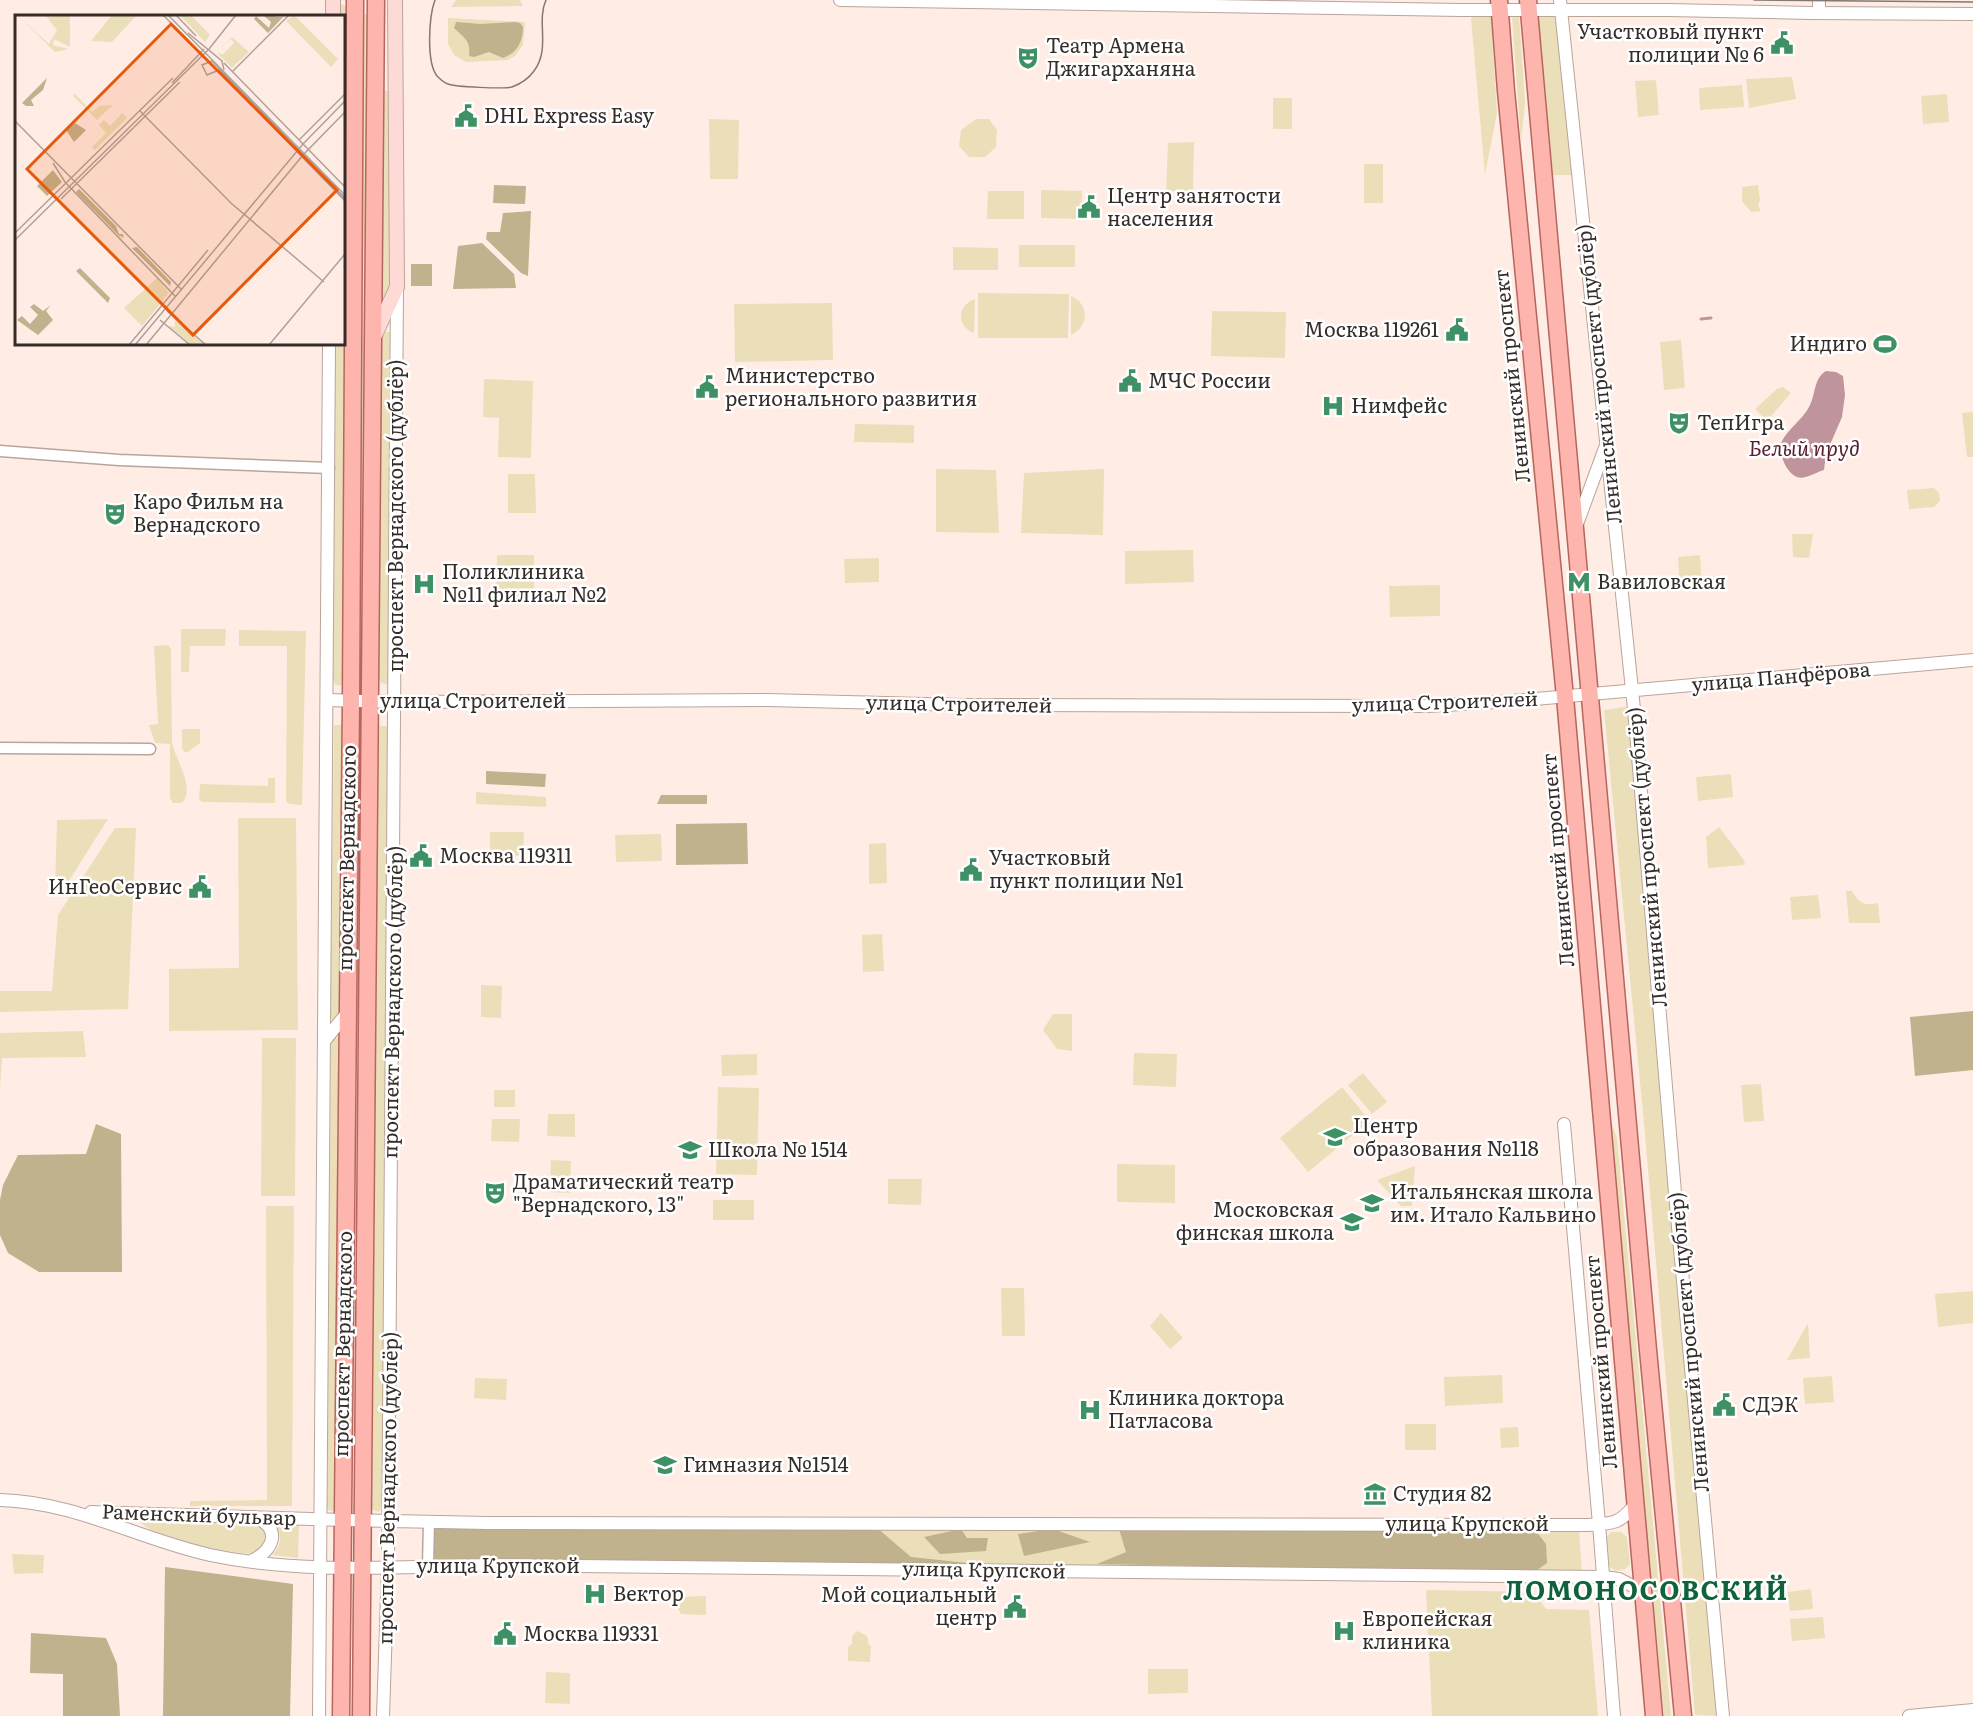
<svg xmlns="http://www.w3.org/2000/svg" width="1973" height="1716" font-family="Literata,serif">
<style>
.green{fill:#ebdfb9}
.forest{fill:#bfb28d}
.water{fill:#bf949c}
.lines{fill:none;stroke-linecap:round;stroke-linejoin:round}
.stream{stroke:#bf949c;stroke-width:3}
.minor-casing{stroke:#b9a59a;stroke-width:13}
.tertiary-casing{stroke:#b9a59a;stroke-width:14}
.secondary-casing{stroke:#b9a59a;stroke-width:16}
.primary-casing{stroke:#b6665c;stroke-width:19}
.minor{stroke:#fff;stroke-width:10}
.tertiary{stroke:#fff;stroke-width:12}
.secondary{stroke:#fedad6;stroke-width:14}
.primary{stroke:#fdb5ae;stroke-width:16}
.tram{stroke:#847873;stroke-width:1.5}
.labels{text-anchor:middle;stroke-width:5;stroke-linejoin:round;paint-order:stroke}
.poi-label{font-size:20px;fill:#352d29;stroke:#fff;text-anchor:start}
.street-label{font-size:20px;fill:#352d29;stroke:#fff}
.water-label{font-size:21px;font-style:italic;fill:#561f2e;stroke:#fff}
.district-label{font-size:26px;font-weight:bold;letter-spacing:1.5px;fill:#0e633c;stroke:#fff}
.inset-road{fill:none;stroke:#aea09a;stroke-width:1.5}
.view{fill:#e8590c;fill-opacity:0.15;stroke:#e8590c;stroke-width:3}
.inset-edge{fill:none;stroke:#352d29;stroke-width:3}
</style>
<rect width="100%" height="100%" fill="#ffede5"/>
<path class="green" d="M456,0h64l3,6 -72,1z
M342,4l5,3 -3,296v-287h-4v-9z
M1543,12l16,1 13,162h-19l-15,-159z
M364,14l4,1 -4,671h-4z
M1473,15l16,1 2,1 6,96 -12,62 -14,-156z
M1519,15l6,87 -4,40 -9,-125z
M448,18l77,4 -2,23 -8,11 -8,4 -41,2 -12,-7 -6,-11z
M1792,77l4,22 -47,9 -3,-29z
M1656,80l3,35 -21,2 -3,-36z
M1742,85l2,22 -44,3 -1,-22z
M383,91h9v197l-11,17z
M1947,94l2,28 -26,2 -2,-28z
M1273,98h19v31h-19z
M709,119l30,1 -1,59h-28z
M976,119h13l8,11 -1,17 -11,10h-16l-10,-11 2,-16z
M1194,142l-1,49h-27l2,-48z
M1364,164h19v39h-19z
M1758,185l2,15 -2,5 3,6 -10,1 -9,-11v-14z
M1041,190l41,1 -1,28 -40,-1z
M988,191h36v28h-37z
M1019,245h56v22h-56z
M953,247l45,1v22h-45z
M978,293l91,1 -1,44h-90z
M1071,296c19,8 18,31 0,39z
M975,299l-1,34c-18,-7 -17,-28 1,-34z
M832,303l1,57 -98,2 -1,-58z
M1212,311l74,1 -1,46 -74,-2z
M380,331l10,1 -1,347 -3,6 -6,-3 -1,-4z
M344,333l1,9 -2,339 -3,5 -5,-2 -2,-4 2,-336h9z
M1681,340l4,48 -21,2 -4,-48z
M484,379l49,2 -2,77 -33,-1 1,-39 -16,-1z
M1783,387l8,6 -24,28 -12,-12 22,-20z
M1973,412v45h-6l-5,-44z
M855,424l59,1v18l-60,-1z
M936,469l60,1 3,63 -63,-1z
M1104,469l-1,66 -82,-2 3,-60z
M508,474h27l1,39h-28z
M1934,488l5,5 1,8 -6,6 -25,2 -2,-19z
M1792,534h21l-4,24 -16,-1z
M1193,550l1,32 -69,2v-33z
M497,555h37v47h-38z
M1700,555l2,33 -22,1 -2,-32z
M879,558v24l-34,1 -1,-24z
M1440,585v31l-50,1 -1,-31z
M181,629h45l-1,17h-35l-1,26h-8z
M239,630l67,1 -4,174 -13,-1 -3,-3 1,-155h-48z
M168,645l3,4 1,93c3,17 24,46 10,61h-9l-3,-5v-54l-15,-1 -6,-18 9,-1 -4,-78z
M1630,706l90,1010 -25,-1 -51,-592 -40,-413z
M334,725h8l-3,291 -4,4h-3l-2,-4z
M377,726h11l-6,780 -3,6 -6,-2 -1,-3z
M182,729h18v14l-12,9h-4l-2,-4z
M1731,774l2,23 -35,4 -2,-24z
M268,778h7v25l-73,-1 -3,-3 1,-15 68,2z
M476,792l70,5v10l-70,-3z
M238,818h58l2,212 -129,1v-62l70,-1z
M108,819l-43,68 -10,1 2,-68z
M1719,827l25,33 1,5 -37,3 -2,-31z
M115,828h21l-8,181 -128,3v-21h52l6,-76z
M490,832h34l-1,24 -33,-1z
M661,834l1,27 -46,1 -1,-27z
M886,843l1,40 -18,1v-40z
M1846,891h6c7,12 12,15 26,12l2,20h-31z
M1818,895l3,23 -29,2 -2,-23z
M882,934l2,37 -21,1 -1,-37z
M481,985l21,1 -1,32 -20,-1z
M1053,1014h19v37l-15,-2 -14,-19z
M83,1031l3,26 -84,1 -2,31v-56z
M262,1038h34l-1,158h-34z
M333,1038h5l2,5 -5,461 -2,7h-3l-3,-3v-4l4,-462z
M1134,1053l43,1 -1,33 -43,-2z
M757,1054v21l-35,1 -1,-21z
M1363,1073l24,29 -15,12 -24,-29z
M1761,1084l3,37 -20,1 -3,-37z
M718,1087l41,1 -2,87 -41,-1z
M1342,1087l28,34 -62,51 -28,-34z
M494,1090h21v17h-21z
M1608,1113l9,25 54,578h-7z
M548,1114h27v23l-28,-1z
M492,1119h28l-1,23 -28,-1z
M551,1160l20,1 -1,32 -20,-1z
M1117,1164l58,1v38l-58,-1z
M1415,1166l-3,40h-11l-24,-26z
M888,1179h34l-1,26 -33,-1z
M713,1200h41v20h-41z
M266,1206h28l-2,300h-102v-5l77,-1z
M1001,1288h23l1,48h-23z
M1973,1291v32l-35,4 -3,-33z
M1161,1313l22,25 -13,11 -20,-23z
M1808,1323l2,35 -23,2z
M1502,1375l1,28 -58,3 -1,-29z
M1832,1376l2,26 -29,2 -2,-26z
M475,1378l32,1 -1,21 -32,-2z
M1405,1424h31v26h-31z
M1518,1427l1,20 -18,1 -1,-20z
M139,1521l112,1 13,7 3,10 -10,15c-32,-2 -95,-10 -118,-33z
M274,1524h25l-1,34 -26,-3c10,-9 11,-21 2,-31z
M432,1525l1147,6 3,42 -1150,-11z
M1611,1532h10l6,5 3,27 -5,5 -10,2 -6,-5 -3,-28z
M12,1554l32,1 -1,18 -29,1z
M1811,1589l2,20 -23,2 -2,-19z
M1426,1590l107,2 13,17 43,1 9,106h-166z
M706,1596v19l-25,-1 -10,-17z
M1823,1617l2,21 -33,3 -2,-22z
M857,1631l10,5 2,9 2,1 -1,16 -22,-1v-14l4,-3v-8z
M1148,1669h40v24l-40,1z
M546,1672l24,1v31l-25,-1z"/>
<path class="forest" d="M456,22l25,2 34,-2 5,1 3,4c0,15 -6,26 -20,31l-14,-6 -15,5 -5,-1c2,-16 -5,-18 -15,-28z
M494,185l32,1 -1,18 -32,-1z
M531,211l-3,65 -7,-3 -35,-34 1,-7h13l3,-19z
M482,243l32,31 2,14 -63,1 5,-43z
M411,264h21v22h-21z
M486,771l60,3 -1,13 -59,-3z
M661,795h46v9h-50z
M747,823l1,41 -72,1v-41z
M1973,1011v59l-58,6 -5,-59z
M96,1124l25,10 1,138h-83l-31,-19 -8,-18v-35l3,-15 15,-30 68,-1z
M434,1527h442l35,30 85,9 -562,-6z
M961,1529l6,9h21l-2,13 -46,3 -16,-17z
M1053,1529l37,13 -66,14 -6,-22z
M1119,1529l417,2 10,13 1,19 -14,10 -436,-9 29,-12z
M165,1567l128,17 -3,132h-127z
M31,1633l75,5 11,26 3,52h-57v-42l-33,-1z"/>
<path class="water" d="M1826,371l10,1 7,4 2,19 -3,22 -16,37 -2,16c-8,2 -19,10 -27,7 -11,-4 -20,-26 -15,-36 7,-13 20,-21 27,-34 7,-12 4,-28 17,-36z"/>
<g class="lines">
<path class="stream" d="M1701,319l10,-1"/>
<g class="minor-casing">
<path id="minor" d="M0,451l119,9 210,8
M0,748l150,1
M428,1566l1,-44"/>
</g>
<g class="tertiary-casing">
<path id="tertiary" d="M840,0l622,10h205l144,3 162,1
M1560,0l74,709 43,507 46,500
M1819,0v13
M1577,524l28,-76
M328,700l67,2 372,-2 197,5 464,1 85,-5 460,-41
M325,1040l23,-28
M1564,1124l35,400 15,192
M0,1500c76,2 138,39 210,55 90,19 185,12 276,10l1118,12 15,2 25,13
M91,1512l253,8 143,3 1101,2c25,-2 30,0 47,-20
M251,1561c22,-10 32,-32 4,-44
M319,1716l10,-1372
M383,1716l5,-149 9,-1278
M1909,1716l64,-6"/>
</g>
<g class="secondary-casing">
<path id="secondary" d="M333,16v-16
M374,337l23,-50 -2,-287"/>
</g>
<g class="primary-casing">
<path id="primary" d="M1499,0l7,91 59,606 89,1019
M1528,0l120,1350 35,366
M341,1716l10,-1015 4,-701
M361,1716l15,-1716"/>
</g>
<use href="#minor" class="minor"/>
<use href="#tertiary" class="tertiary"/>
<use href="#secondary" class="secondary"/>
<use href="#primary" class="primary"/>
<path class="tram" d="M435,0c-6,16 -9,62 2,76 3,3 7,7 11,8 7,3 57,5 64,3 8,-3 17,-9 22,-16 17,-23 2,-49 12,-71
M1754,0l219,2"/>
</g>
<defs>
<g id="civic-bare" transform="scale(1.8)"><path d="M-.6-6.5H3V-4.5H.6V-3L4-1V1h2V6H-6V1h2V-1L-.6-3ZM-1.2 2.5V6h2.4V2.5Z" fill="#3d9164" stroke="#fff" stroke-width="2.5" paint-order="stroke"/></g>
<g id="theatre-bare" transform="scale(1.8)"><path d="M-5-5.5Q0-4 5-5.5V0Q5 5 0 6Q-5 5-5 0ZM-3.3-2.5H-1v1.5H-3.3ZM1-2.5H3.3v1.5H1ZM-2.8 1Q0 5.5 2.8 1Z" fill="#3d9164" stroke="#fff" stroke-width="2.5" paint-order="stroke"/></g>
<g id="stadium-bare" transform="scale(1.8)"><path d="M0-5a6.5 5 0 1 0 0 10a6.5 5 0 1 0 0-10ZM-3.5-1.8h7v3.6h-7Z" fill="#3d9164" stroke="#fff" stroke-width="2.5" paint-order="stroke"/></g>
<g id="hospital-bare" transform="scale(1.8)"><path d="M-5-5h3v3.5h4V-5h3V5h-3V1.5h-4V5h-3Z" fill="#3d9164" stroke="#fff" stroke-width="2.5" paint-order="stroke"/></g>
<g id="metro-bare" transform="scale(1.8)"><path d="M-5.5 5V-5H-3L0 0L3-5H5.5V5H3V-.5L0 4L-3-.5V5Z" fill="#3d9164" stroke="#fff" stroke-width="2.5" paint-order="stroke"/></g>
<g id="school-bare" transform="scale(1.8)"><path d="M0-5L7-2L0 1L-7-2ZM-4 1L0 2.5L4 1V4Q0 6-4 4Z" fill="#3d9164" stroke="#fff" stroke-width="2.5" paint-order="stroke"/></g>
<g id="museum-bare" transform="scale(1.8)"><path d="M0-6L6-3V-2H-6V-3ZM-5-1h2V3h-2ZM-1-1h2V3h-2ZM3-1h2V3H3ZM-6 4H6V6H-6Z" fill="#3d9164" stroke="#fff" stroke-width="2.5" paint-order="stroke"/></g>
</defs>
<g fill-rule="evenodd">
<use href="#civic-bare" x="1782" y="43"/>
<use href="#theatre-bare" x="1028" y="58"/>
<use href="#civic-bare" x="466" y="116"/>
<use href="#civic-bare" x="1089" y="207"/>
<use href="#civic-bare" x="1457" y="330"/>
<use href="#stadium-bare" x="1885" y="344"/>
<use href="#civic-bare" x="1130" y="381"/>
<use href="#civic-bare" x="707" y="387"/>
<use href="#hospital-bare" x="1333" y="406"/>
<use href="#theatre-bare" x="1679" y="423"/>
<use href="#theatre-bare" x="115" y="514"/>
<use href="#metro-bare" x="1579" y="582"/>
<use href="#hospital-bare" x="424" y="584"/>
<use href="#civic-bare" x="421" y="856"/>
<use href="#civic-bare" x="971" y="870"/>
<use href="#civic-bare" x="200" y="887"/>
<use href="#school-bare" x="1335" y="1137"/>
<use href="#school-bare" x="690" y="1150"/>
<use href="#theatre-bare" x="495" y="1193"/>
<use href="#school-bare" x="1372" y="1203"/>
<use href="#school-bare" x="1352" y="1222"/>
<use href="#civic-bare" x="1724" y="1405"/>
<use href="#hospital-bare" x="1090" y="1410"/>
<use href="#school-bare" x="665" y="1465"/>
<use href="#museum-bare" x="1375" y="1494"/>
<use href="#hospital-bare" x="595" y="1594"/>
<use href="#civic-bare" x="1015" y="1607"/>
<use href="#hospital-bare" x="1344" y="1631"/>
<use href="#civic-bare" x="505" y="1634"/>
</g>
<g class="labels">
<g class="poi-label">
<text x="1764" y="39" text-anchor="end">Участковый пункт<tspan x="1764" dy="23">полиции № 6</tspan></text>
<text x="1046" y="53">Театр Армена<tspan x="1046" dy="23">Джигарханяна</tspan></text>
<text x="484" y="123">DHL Express Easy</text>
<text x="1107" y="203">Центр занятости<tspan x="1107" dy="23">населения</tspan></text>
<text x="1439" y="337" text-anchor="end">Москва 119261</text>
<text x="1867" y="351" text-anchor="end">Индиго</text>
<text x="725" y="383">Министерство<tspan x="725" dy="23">регионального развития</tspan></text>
<text x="1148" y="388">МЧС России</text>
<text x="1351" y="413">Нимфейс</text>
<text x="1697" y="430">ТепИгра</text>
<text x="133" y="509">Каро Фильм на<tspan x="133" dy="23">Вернадского</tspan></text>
<text x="442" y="579">Поликлиника<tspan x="442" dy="23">№11 филиал №2</tspan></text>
<text x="1597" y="589">Вавиловская</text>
<text x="439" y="863">Москва 119311</text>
<text x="989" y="865">Участковый<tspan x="989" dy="23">пункт полиции №1</tspan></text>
<text x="182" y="894" text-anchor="end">ИнГеоСервис</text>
<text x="1353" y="1133">Центр<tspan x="1353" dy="23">образования №118</tspan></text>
<text x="708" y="1157">Школа № 1514</text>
<text x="513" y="1189">Драматический театр<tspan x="513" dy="23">"Вернадского, 13"</tspan></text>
<text x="1390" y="1199">Итальянская школа<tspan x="1390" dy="23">им. Итало Кальвино</tspan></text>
<text x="1334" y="1217" text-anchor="end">Московская<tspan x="1334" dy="23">финская школа</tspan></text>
<text x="1108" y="1405">Клиника доктора<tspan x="1108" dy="23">Патласова</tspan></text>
<text x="1742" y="1412">СДЭК</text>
<text x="683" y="1472">Гимназия №1514</text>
<text x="1393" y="1501">Студия 82</text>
<text x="613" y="1601">Вектор</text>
<text x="997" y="1602" text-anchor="end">Мой социальный<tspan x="997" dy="23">центр</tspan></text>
<text x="1362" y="1626">Европейская<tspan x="1362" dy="23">клиника</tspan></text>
<text x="523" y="1641">Москва 119331</text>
</g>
<g class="street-label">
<text transform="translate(1599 374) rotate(-96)" y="7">Ленинский проспект (дублёр)</text>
<text transform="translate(1512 376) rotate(-96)" y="7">Ленинский проспект</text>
<text transform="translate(396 516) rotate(-90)" y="7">проспект Вернадского (дублёр)</text>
<text transform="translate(1781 677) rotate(-5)" y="7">улица Панфёрова</text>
<text x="473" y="708">улица Строителей</text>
<text transform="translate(1445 702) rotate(-2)" y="7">улица Строителей</text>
<text transform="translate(959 704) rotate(1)" y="7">улица Строителей</text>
<text transform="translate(1647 857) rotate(-95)" y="7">Ленинский проспект (дублёр)</text>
<text transform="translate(347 858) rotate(-89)" y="7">проспект Вернадского</text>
<text transform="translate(1558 860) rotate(-95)" y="7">Ленинский проспект</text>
<text transform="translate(393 1002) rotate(-89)" y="7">проспект Вернадского (дублёр)</text>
<text transform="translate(1689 1342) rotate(-95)" y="7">Ленинский проспект (дублёр)</text>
<text transform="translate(343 1344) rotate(-89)" y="7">проспект Вернадского</text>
<text transform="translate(1601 1362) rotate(-95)" y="7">Ленинский проспект</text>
<text transform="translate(388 1488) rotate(-89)" y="7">проспект Вернадского (дублёр)</text>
<text transform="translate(199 1515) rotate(2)" y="7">Раменский бульвар</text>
<text x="1467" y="1531">улица Крупской</text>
<text x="498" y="1573">улица Крупской</text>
<text transform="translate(984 1570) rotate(1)" y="7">улица Крупской</text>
</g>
<g class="water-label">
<text x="1804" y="456">Белый пруд</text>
</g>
<g class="district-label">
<text x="1646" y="1600">ЛОМОНОСОВСКИЙ</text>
</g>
</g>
<g transform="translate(15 15)">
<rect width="330" height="330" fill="#ffede5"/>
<path d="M2,0l32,29 8,-14 -12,-15h25v32l-16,-8 -1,6 16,4 -14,3zM97,0h25l-25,27 -21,-1zM165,0h11l19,20 -5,7zM279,0l44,44 -7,8 -45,-46zM217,22l17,15 -17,16 -15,-15 6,1 11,-11 -3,-4 -10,9zM60,79l17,18 7,-6 14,-1 -16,15 -24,-24zM107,98l5,5 -32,32 -3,-3 14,-14 -7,-8 5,-5 6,6zM142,263l12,15 -27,33 -18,-18zM160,305l30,25h-14l-23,-19 7,1z" fill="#ebdfb9"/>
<path d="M248,0l18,2 3,-1 -16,17 -14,-14 2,-3 13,12 2,-6zM32,63l-4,12 -12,10 3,6h-8l-4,-3zM60,108l11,7 -12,12 -8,-12zM38,155l9,12 -15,14 -10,-10zM64,174l37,37 3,8h4l1,4 -5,-3 4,5 -47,-48zM122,232l34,35 -1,4 -38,-38zM65,253l30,30 -2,5 -32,-32zM19,289l9,7 8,-6 -5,6 7,9 -15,15 -21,-15 5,-4 8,8 8,-9 -8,-8z" fill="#bfb28d"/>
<path class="inset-road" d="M148,0l27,27M153,0l177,180M161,0l20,21M173,18l34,28 2,9M209,48l121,124M217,57l57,-57M157,68l32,-34M229,78l-2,2 103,106M125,96l92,93 92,78M0,106l166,168M284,125l46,-46M38,148l12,19 110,114M330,183l-133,-137 -10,4 5,10 12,-5 126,129M46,184l119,-117M0,218l158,-155M0,225l194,-191 27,-34M152,296l39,34M145,305l30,25M114,330l79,-95M120,330l168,-201 42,-43M131,330l157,-190 42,-43M254,330l76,-91"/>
<path class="view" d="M156,9l166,166 -144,145 -166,-166z"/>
<rect width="330" height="330" class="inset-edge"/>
</g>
</svg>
